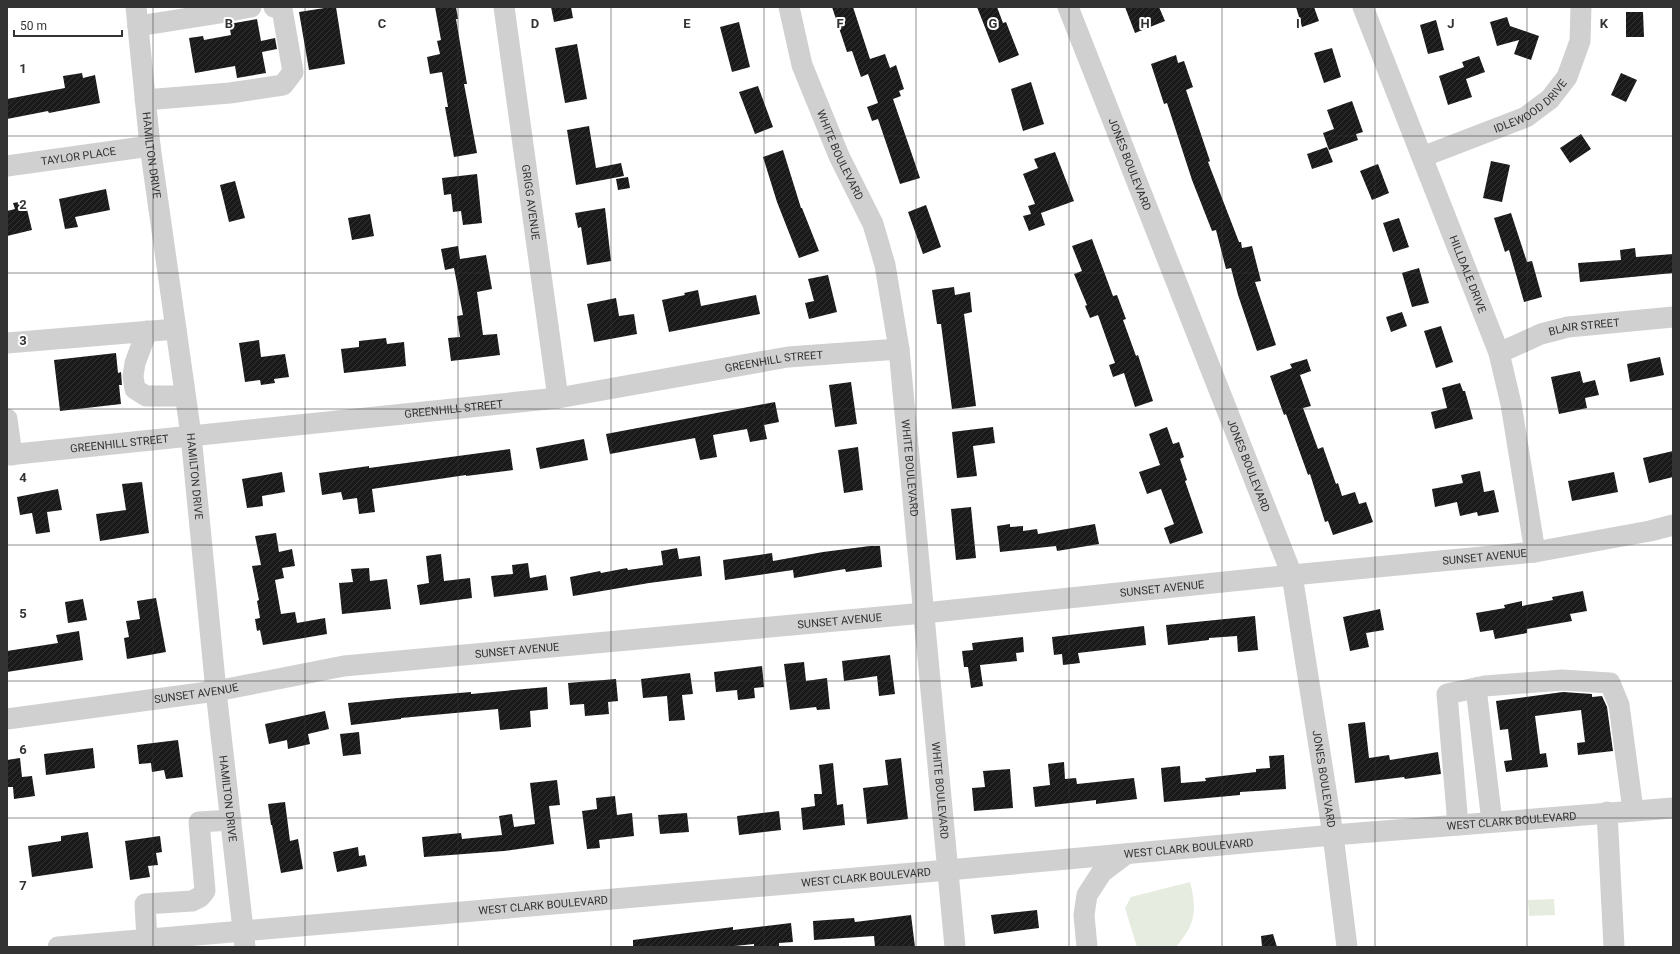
<svg xmlns="http://www.w3.org/2000/svg" width="1680" height="954" font-family="Roboto,sans-serif">
<style>
.pitch{fill:#e6ecdf}
.building{fill:url(#building-hatch)}
.lines{fill:none;stroke-linecap:round;stroke-linejoin:round}
.minor{stroke:#d0d0d0;stroke-width:21}
.grid{fill:none;stroke:#333;stroke-width:1;stroke-opacity:0.55}
.labels{text-anchor:middle;stroke-width:4;stroke-linejoin:round;paint-order:stroke}
.street-label{font-size:11px;fill:#333;stroke:#fff}
.grid-label{font-size:13px;text-anchor:middle;font-weight:bold;fill:#333;stroke:#fff;stroke-width:4;stroke-linejoin:round;paint-order:stroke}
</style>
<defs>
<pattern id="building-hatch" width="6" height="6" patternUnits="userSpaceOnUse"><rect width="6" height="6" fill="#1a1a1a"/><path d="M-1 1l2-2M0 6l6-6M5 7l2-2" fill="none" stroke="#333"/></pattern>
</defs>
<rect width="100%" height="100%" fill="#fff"/>
<path class="pitch" d="M1190,882c5,19 7,36 -5,53 -3,4 -6,10 -10,12 -8,3 -29,0 -38,0l-12,-39 6,-11z
M1554,899l1,16 -26,1 -1,-16z"/>
<path class="building" d="M331,7h5l9,57 -36,6 -10,-58z
M435,7h21l2,12h-2l11,65h-3l13,69 -23,4 -9,-50h3l-6,-35 -12,2 -3,-17 13,-3 -3,-13 4,-1z
M551,7h20l2,11 -19,4z
M832,7h21l17,52 15,-5 5,14 6,-3 8,24 -5,2 2,5 -8,3 27,79 -20,6 -22,-65 -6,2 -5,-14 11,-4 -10,-29 -7,3 -9,-26 -5,1z
M977,7h20l6,16 3,-1 13,33 -20,8z
M1125,7h34l6,14 -30,12z
M1296,7h18l5,14 -17,6z
M1626,12h17l1,25h-18z
M1507,17l3,9 29,10 -8,24 -17,-6 5,-14 -22,6 -7,-24z
M257,19l4,22 14,-3 2,11 -15,3 4,21 -29,5 -2,-12 -40,7 -6,-35 14,-2 1,4 27,-5 -2,-11z
M1436,20l8,30 -16,4 -8,-29z
M739,22l11,45 -18,5 -12,-45z
M577,44l10,55 -22,4 -10,-55z
M1332,48l9,29 -17,6 -10,-30z
M1176,55l2,8 6,-2 9,26 -7,3 24,71 -2,1 31,80h2l1,6 10,-2 9,35 -6,1 21,63 -19,6 -19,-56 -7,-27 -5,1 -10,-39 -4,1 -20,-51 -25,-77 -3,1 -13,-40z
M1479,56l6,16 -19,7 6,18 -24,8 -9,-29 25,-9 -2,-5z
M82,73l1,5 12,-3 5,28 -51,10 -1,-2 -41,8v-20l58,-11 -2,-12z
M1621,73l16,7 -11,22 -15,-7z
M1031,82l13,42 -21,7 -12,-42z
M758,86l15,41 -18,7 -16,-42z
M1352,101l11,31 -7,2 2,6 -29,10 -6,-17 11,-4 -7,-19z
M589,126l7,42 25,-5 3,13 -48,9 -9,-55z
M1581,134l10,15 -21,14 -10,-15z
M1327,147l6,15 -21,7 -5,-15z
M783,150l18,58h1l17,43 -20,7 -22,-56 -14,-45z
M1055,152l19,49 -33,12 4,12 -16,6 -6,-15 8,-2 -3,-8 7,-2 -12,-30 15,-6 -4,-9z
M1491,161l19,4 -8,37 -19,-4z
M1378,164l11,29 -17,7 -12,-29z
M477,174l5,49 -19,2 -2,-14 -8,1 -2,-18 -7,1 -2,-17z
M628,177l2,11 -12,2 -2,-11z
M235,181l10,37 -16,4 -9,-37z
M106,189l4,21 -35,7 3,10 -13,2 -6,-30z
M25,201l7,29 -25,6v-25l8,-2 -2,-6z
M926,205l15,42 -18,7 -15,-42z
M605,208l6,53 -24,4 -6,-38 -3,1 -3,-15z
M1511,213l16,49 5,-1 10,36 -18,5 -15,-52 -4,2 -11,-34z
M370,214l4,22 -22,4 -4,-22z
M1399,218l10,29 -16,5 -10,-29z
M1092,239l21,57 4,-1 9,24 -3,1 13,36 2,-1 15,46 -18,6 -11,-34 -11,4 -4,-12 6,-2 -17,-48 -8,3 -5,-12 2,-1 -13,-31 8,-3 -10,-25z
M458,246l2,13 26,-4 6,34 -15,3 6,43 14,-1 3,21 -49,6 -3,-23 12,-1 -3,-21 6,-1 -9,-47 -9,2 -4,-21z
M1635,248l1,9 37,-3v19l-93,9 -2,-19 43,-3 -1,-10z
M1419,268l10,35 -17,4 -10,-34z
M828,275l9,37 -28,7 -4,-16 9,-2 -6,-22z
M954,287l1,8 15,-3 2,20 -8,2 12,92 -24,3 -11,-85h-4l-5,-34z
M698,290l3,16 55,-11 4,19 -91,18 -7,-32 23,-5 -1,-2z
M616,298l3,18 15,-2 3,20 -43,8 -7,-38z
M1402,312l5,14 -16,6 -5,-15z
M1441,326l12,36 -17,6 -12,-37z
M386,338l1,6 17,-2 2,24 -62,7 -3,-24 18,-2v-6z
M259,340l2,17 24,-3 4,23 -15,2 1,4 -14,2 -1,-5 -15,2 -6,-39z
M116,353l2,20 3,-1 1,13h-3l2,19 -61,7 -6,-51z
M1660,357l4,18 -34,7 -3,-18z
M1307,359l4,12 -11,4 11,31 -8,2 15,41 5,-2 13,37 2,-1 4,13 13,-4 4,12 7,-2 7,20 -40,13 -5,-14 -3,1 -15,-48 -2,1 -22,-61 -2,1 -14,-39 22,-8 -2,-4z
M1580,371l3,12 12,-3 4,15 -14,3 2,10 -28,6 -8,-37z
M851,382l6,42 -22,3 -6,-42z
M1460,383l3,8h2l8,28 -38,10 -4,-17 16,-4 -5,-20z
M775,402l4,20 -15,3 3,14 -17,3 -3,-13 -34,6 4,22 -17,3 -5,-22 -85,16 -4,-20z
M993,427l2,16 -22,3 4,30 -20,2 -5,-46z
M1167,427l6,17 6,-2 5,15 -4,2 7,21 -2,1 18,52 -33,11 -6,-16 10,-4 -13,-35 -14,5 -8,-22 21,-7 -11,-31z
M584,439l4,21 -48,9 -4,-21z
M858,447l5,43 -19,3 -6,-43z
M510,449l3,21 -47,6v-1l-94,14 3,23 -16,2 -2,-16 -14,2 -2,-8 -19,3 -3,-22 50,-7v2z
M1673,451v26l-24,6 -6,-25z
M1480,471l4,21 10,-2 5,22 -21,4 -1,-4 -17,4 -3,-14 -22,5 -3,-18 31,-6 -2,-8z
M282,472l3,20 -23,4 1,10 -16,2 -5,-29z
M1614,472l4,20 -46,9 -4,-20z
M142,482l7,51 -49,8 -4,-27 30,-4 -4,-26z
M58,489l4,21 -15,2 3,20 -14,2 -4,-21 -12,2 -3,-18z
M971,507l5,51 -20,2 -5,-51z
M1010,524v3l13,-1v5l14,-2 1,5 57,-10 4,20 -42,7 -1,-5 -56,6 -3,-26z
M276,533l3,19 13,-3 3,17 -13,2 2,10 -9,2 6,34 14,-2 2,11 28,-5 2,16 -64,11 -3,-15 -3,1 -2,-12 5,-1 -3,-17 2,-1 -7,-34 9,-1 -6,-29z
M870,546h10l2,21 -36,5 -1,-3 -51,9 -1,-8 -68,10 -2,-20 49,-7 1,8 50,-9z
M677,548l2,11 21,-3 2,20 -53,7 -76,13 -3,-19 30,-6 1,2 26,-5 1,2 35,-5 -2,-14z
M441,554l3,27 26,-3 2,20 -52,7 -3,-20 12,-2 -3,-27z
M528,563l2,15 16,-3 2,15 -54,7 -3,-21 22,-2 -1,-9z
M369,568l1,13 17,-2 4,30 -49,5 -3,-31 14,-1 -2,-13z
M1583,591l4,20 -17,3 2,7 -45,8v4l-32,6 -2,-9 -13,2 -4,-19 29,-5 -1,-3 18,-4v5l31,-6 -1,-3z
M156,598l10,54 -39,7 -3,-21 5,-1 -3,-16 14,-2 -3,-18z
M83,599l4,21 -19,3 -3,-21z
M1380,609l4,21 -18,3 3,14 -19,4 -7,-34z
M1255,616l3,34 -20,2 -1,-16 -28,2v2l-41,5 -2,-20z
M1144,626l2,19 -68,8 2,10 -17,2 -1,-11 -8,1 -2,-18z
M79,631l4,29 -76,12v-21l51,-8 -2,-8z
M1023,637l1,15 -8,1 1,8 -37,4 3,21 -12,2 -3,-21h-4l-2,-16 11,-1 -1,-7z
M890,655l5,39 -16,2 -2,-20 -33,5 -2,-20z
M804,662l2,19 21,-3 3,31 -13,1 -1,-3 -26,3 -6,-46z
M762,666l2,21 -10,1 1,10 -17,2 -1,-10 -21,2 -2,-20z
M690,673l3,21 -11,1 3,25 -16,1 -2,-25 -24,2 -2,-19z
M616,679l2,22 -10,1 1,12 -24,2 -1,-12 -14,1 -2,-22z
M547,687l1,22 -18,2 1,16 -31,3 -2,-21 -97,9v1l-50,6 -3,-22 50,-5 73,-6v2z
M1563,692l29,2v3l10,-1 5,11 6,44 -35,4 -1,-12 8,-1 -4,-32 -46,6 5,38 6,-1 2,14 -42,5 -2,-11 8,-1 -4,-31 -8,1 -4,-29z
M325,711l4,18 -21,5 2,10 -22,5 -1,-9 -18,4 -4,-20z
M1365,722l4,36 20,-3 1,5 48,-8 3,22 -36,5 -1,-2 -49,6 -7,-59z
M359,732l2,22 -18,2 -3,-22z
M178,740l5,37 -17,2 -2,-9 -12,2 -1,-9 -12,1 -2,-19z
M93,748l2,20 -49,7 -2,-21z
M1284,755l2,34 -46,3v3l-76,7 -3,-34 19,-2 1,17 25,-2 -1,-3 51,-6v-3l14,-1 -1,-12z
M20,758l2,19 10,-1 3,20 -21,3 -1,-12h-6v-27z
M901,758l7,61 -41,5 -4,-36 25,-3 -3,-25z
M1064,762l1,17 11,-1 1,6 57,-6 3,21 -41,5v-4l-61,7 -2,-20 17,-2 -2,-21z
M833,763l4,42 6,-1 2,21 -42,5 -2,-22 14,-2 -1,-12h8l-3,-29z
M1010,769l3,39 -39,3 -2,-23 13,-1 -2,-16z
M557,780l3,25 -11,1 5,38 -50,7 -80,6 -2,-20 39,-4 1,6 40,-4 -3,-19 13,-2 2,13 21,-3 -5,-41z
M615,796l2,19 15,-2 2,23 -35,4 1,8 -13,1 -5,-38 15,-2 -1,-11z
M285,802l5,39 8,-2 5,30 -22,4 -9,-48h-1l-3,-21z
M779,811l2,19 -42,5 -2,-19z
M687,813l2,19 -29,2 -2,-19z
M88,832l5,36 -61,9 -4,-31 33,-5v-5z
M160,836l2,16 -6,1 2,12 -10,1 2,11 -20,3 -5,-39z
M358,847l1,9 6,-1 2,11 -30,6 -4,-20z
M1037,910l2,18 -45,6 -3,-19z
M911,915l4,32h-40l-1,-11 -60,4 -1,-19 41,-3 1,4z
M791,923l2,19 -14,1v4h-25v-3l-29,3h-92v-7l100,-13v3z
M1273,934l4,13h-15l-1,-11z"/>
<g class="lines">
<g class="minor">
<path id="s1" d="M136,7l14,139 41,289 25,256 29,256"/>
<path id="s2" d="M504,7l54,391"/>
<path id="s3" d="M789,7l13,58 37,91 34,68 12,41 14,84 56,598"/>
<path id="s4" d="M1068,7l224,568 41,260 14,112"/>
<path id="s5" d="M1363,7l136,346 12,51 24,148"/>
<path d="M138,26l76,-12 37,-7"/>
<path d="M145,100l85,-7 53,-8 10,-13 -11,-63 -8,-2"/>
<path id="s6" d="M1422,157l104,-40 24,-18 17,-22 13,-36 1,-34"/>
<path id="s7" d="M7,166l143,-20"/>
<path d="M147,331l-12,32 -2,13 2,13 11,7h39"/>
<path d="M7,343l169,-14"/>
<path id="s8" d="M1499,353l42,-19 27,-7 105,-10"/>
<path d="M7,419l5,36"/>
<path id="s9" d="M7,455l551,-57 230,-41 111,-8"/>
<path d="M1476,688l16,134"/>
<path id="s10" d="M7,719l209,-28 128,-25 580,-53 368,-38 243,-23 115,-21 23,-6"/>
<path d="M1607,812l7,135"/>
<path d="M1458,825l-11,-131 38,-8 77,-6 48,3 9,22 14,105"/>
<path d="M147,940l-2,-36 47,-3 8,-4 5,-6 -6,-69 32,-2"/>
<path id="s11" d="M58,947l890,-77 385,-35 340,-27"/>
<path d="M1087,947l-3,-32 3,-20 15,-23 24,-18"/>
</g>
</g>
<path class="grid" d="M153,7v940M305,7v940M458,7v940M611,7v940M764,7v940M916,7v940M1069,7v940M1222,7v940M1375,7v940M1527,7v940M7,136h1666M7,273h1666M7,409h1666M7,545h1666M7,681h1666M7,818h1666"/>
<g class="labels">
<g class="street-label">
<text dy="4" stroke="none"><textPath href="#s6" startOffset="121">IDLEWOOD DRIVE</textPath></text>
<text dy="4" stroke="none"><textPath href="#s1" startOffset="149">HAMILTON DRIVE</textPath></text>
<text dy="4" stroke="none"><textPath href="#s3" startOffset="157">WHITE BOULEVARD</textPath></text>
<text dy="4" stroke="none"><textPath href="#s7" startOffset="72">TAYLOR PLACE</textPath></text>
<text dy="4" stroke="none"><textPath href="#s4" startOffset="169">JONES BOULEVARD</textPath></text>
<text dy="4" stroke="none"><textPath href="#s2" startOffset="197">GRIGG AVENUE</textPath></text>
<text dy="4" stroke="none"><textPath href="#s5" startOffset="287">HILLDALE DRIVE</textPath></text>
<text dy="4" stroke="none"><textPath href="#s8" startOffset="90">BLAIR STREET</textPath></text>
<text dy="4" stroke="none"><textPath href="#s9" startOffset="773">GREENHILL STREET</textPath></text>
<text dy="4" stroke="none"><textPath href="#s9" startOffset="449">GREENHILL STREET</textPath></text>
<text dy="4" stroke="none"><textPath href="#s9" startOffset="113">GREENHILL STREET</textPath></text>
<text dy="4" stroke="none"><textPath href="#s4" startOffset="493">JONES BOULEVARD</textPath></text>
<text dy="4" stroke="none"><textPath href="#s3" startOffset="481">WHITE BOULEVARD</textPath></text>
<text dy="4" stroke="none"><textPath href="#s1" startOffset="473">HAMILTON DRIVE</textPath></text>
<text dy="4" stroke="none"><textPath href="#s10" startOffset="1487">SUNSET AVENUE</textPath></text>
<text dy="4" stroke="none"><textPath href="#s10" startOffset="1163">SUNSET AVENUE</textPath></text>
<text dy="4" stroke="none"><textPath href="#s10" startOffset="839">SUNSET AVENUE</textPath></text>
<text dy="4" stroke="none"><textPath href="#s10" startOffset="515">SUNSET AVENUE</textPath></text>
<text dy="4" stroke="none"><textPath href="#s10" startOffset="191">SUNSET AVENUE</textPath></text>
<text dy="4" stroke="none"><textPath href="#s4" startOffset="817">JONES BOULEVARD</textPath></text>
<text dy="4" stroke="none"><textPath href="#s3" startOffset="805">WHITE BOULEVARD</textPath></text>
<text dy="4" stroke="none"><textPath href="#s1" startOffset="797">HAMILTON DRIVE</textPath></text>
<text dy="4" stroke="none"><textPath href="#s11" startOffset="1459">WEST CLARK BOULEVARD</textPath></text>
<text dy="4" stroke="none"><textPath href="#s11" startOffset="1135">WEST CLARK BOULEVARD</textPath></text>
<text dy="4" stroke="none"><textPath href="#s11" startOffset="811">WEST CLARK BOULEVARD</textPath></text>
<text dy="4" stroke="none"><textPath href="#s11" startOffset="487">WEST CLARK BOULEVARD</textPath></text>
</g>
</g>
<g class="grid-label">
<text x="229" y="28">B</text>
<text x="382" y="28">C</text>
<text x="535" y="28">D</text>
<text x="687" y="28">E</text>
<text x="840" y="28">F</text>
<text x="993" y="28">G</text>
<text x="1145" y="28">H</text>
<text x="1298" y="28">I</text>
<text x="1451" y="28">J</text>
<text x="1604" y="28">K</text>
<text x="23" y="73">1</text>
<text x="23" y="209">2</text>
<text x="23" y="345">3</text>
<text x="23" y="482">4</text>
<text x="23" y="618">5</text>
<text x="23" y="754">6</text>
<text x="23" y="890">7</text>
</g>
<rect width="1680" height="954" fill="none" stroke="#333333" stroke-width="16"/>
<path d="M14 30v6h108v-6" fill="none" stroke="#333333" stroke-width="2"/>
<text x="20" y="30" font-size="12" fill="#333333" stroke="#ffffff" stroke-width="3" paint-order="stroke">50 m</text>
</svg>
